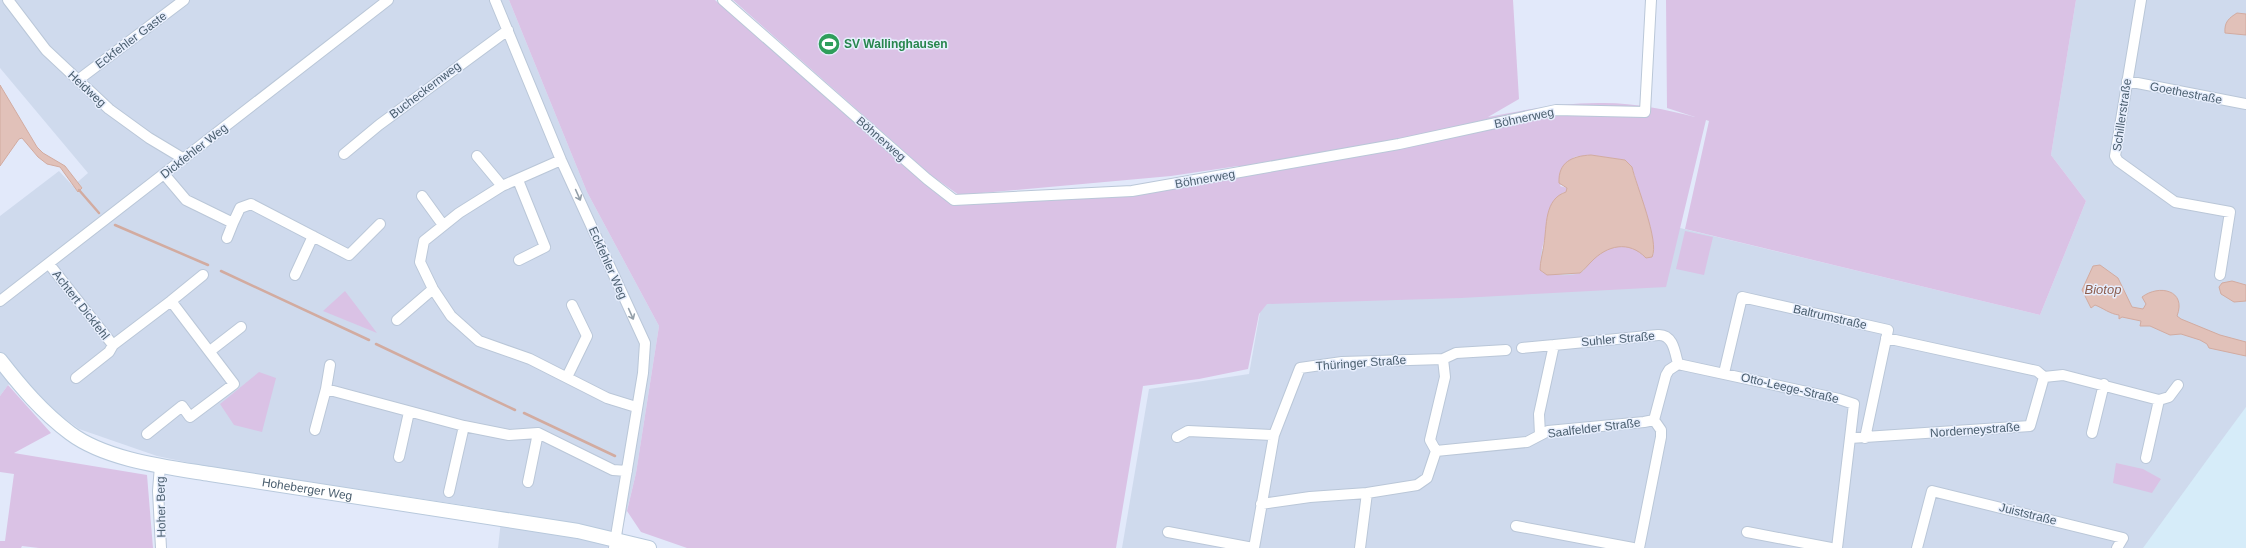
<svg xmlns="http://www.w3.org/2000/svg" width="2246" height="548" font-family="Arial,sans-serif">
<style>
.residential{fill:#cfdaed}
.commercial{fill:#d6ecf9}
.green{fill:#dac2e5;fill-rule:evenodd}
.water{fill:#e1c1b9;stroke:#d2aba0}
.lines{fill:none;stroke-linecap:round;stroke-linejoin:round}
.stream{stroke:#d2aba0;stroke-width:2.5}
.street-casing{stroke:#bac7d8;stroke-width:12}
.secondary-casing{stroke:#b8c9dc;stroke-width:16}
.street{stroke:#fff;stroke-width:10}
.secondary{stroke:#fff;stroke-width:14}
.oneway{stroke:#939fa9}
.labels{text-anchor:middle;stroke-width:3;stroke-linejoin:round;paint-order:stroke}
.street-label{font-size:12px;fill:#4b5f6f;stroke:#e7eefd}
.leisure-label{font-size:12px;font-weight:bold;fill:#27864d;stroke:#e7eefd;text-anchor:start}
.water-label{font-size:13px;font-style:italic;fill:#8d5d4d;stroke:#e7eefd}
</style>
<rect width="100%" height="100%" fill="#e2e9fa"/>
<path class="residential" d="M0,0h509l78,192 72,134 -23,147 -13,54v21h-125l4,-37 -298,-45 -47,-10 -78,-27 -22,-16 -38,-36 -11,8 -8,11v-180l59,-45 14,15 15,-13 -88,-105z
M2076,0h170v548h-1124l27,-159 100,-15 14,-79 413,-68 364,88 46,-114 -35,-46z"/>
<path class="commercial" d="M2246,407v141h-103l72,-99z"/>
<path class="green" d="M509,0h206l217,190 18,13 11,2 175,-10 135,-25 -33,-4 -67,10 -212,19 -27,-19 -199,-176h780l6,99 -31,18c36,-7 74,-14 110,-14 33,-1 66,6 97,14l-28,-9 -1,-108h410l-25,155 35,46 -46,114 -355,-86 24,-108 -3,-1 -40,167 -205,11 -194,6 -8,10 -11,55 -49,10 -56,7 -27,162h-429l-46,-16 -14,-21 9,-38 23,-147 -72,-134zM1591,155l34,5 7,7 19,64 3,23 -8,4c-16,-18 -37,-13 -54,2 -3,3 -6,9 -10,12 -10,5 -29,3 -39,1 -10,-13 12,-65 19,-80l4,-1 1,-4 -7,-2 14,-29z
M1685,231l28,6 -9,38 -28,-6z
M345,291l32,42 -54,-22z
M259,372l17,6 -14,54 -28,-7 -14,-21z
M8,385l43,48 -37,20 133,22 6,73h-114l-17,-2 -1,2h-21v-7h5l9,-67 -14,-2v-76z
M2116,463l27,6 18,10 -9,14 -39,-10z"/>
<path class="water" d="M2237,13l9,1v21l-21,-2c-1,-11 4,-15 12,-20z
M0,85l37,62 6,6 22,13 17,22 -4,4 -18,-25 -13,-3 -9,-7 -16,-19 -3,1 -19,27z
M1591,155l34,5 7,7c4,18 28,75 20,90l-6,1c-17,-18 -39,-13 -55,4 -4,4 -7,8 -11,11l-33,2 -7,-5c0,-9 3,-17 4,-26 3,-18 0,-45 22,-52l1,-4 -8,-5c-1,-21 13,-27 32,-28z
M2100,265l18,13 14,29 11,2 3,-5 -4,-7c17,-13 45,-7 35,19l4,3 39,16 26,7v14l-37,-8 -2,-4 -7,-4 -19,-6 -11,1 -20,-9h-10l1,-5 -19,-4 -3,2v-4c-9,-1 -16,-7 -24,-10l-4,3 -9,-18 11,-24z
M2232,281l14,4v16l-12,1 -13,-8 -2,-7 3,-4z"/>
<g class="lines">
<path class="stream" d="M79,190l20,23
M115,225l93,40
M221,271l148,69
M376,344l139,66
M524,413l91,43"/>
<g class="street-casing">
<path id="street" d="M8,0l38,50 63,59 40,29 35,21
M495,0l66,160 84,183 -2,30 -29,175
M723,0l204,179 27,21 178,-9 267,-47 157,-34 89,2 6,-112
M2141,0l-26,156 3,5 57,41 55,10 -10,63
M78,80l106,-80
M2127,81l119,23
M344,154l35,-29 129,-95
M477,156l25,30
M561,160l-59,26 -43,27 -35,28 -4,21 13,27 18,27 28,25 51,18 77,39 29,9
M164,174l22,26 47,23 7,-15 11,-4 98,51 31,-31
M518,180l27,67 -26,13
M422,196l21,29
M227,238l6,-15
M49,264l64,81 58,-44 63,83 -44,33 -8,-11 -35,28
M295,275l18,-39
M0,301l388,-301
M171,301l32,-26
M397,320l36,-31
M1522,348l32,-3
M210,351l31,-24
M1678,364l161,35 15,5 -17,144
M330,365l-4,24 138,37 45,9 29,-2 75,37 14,1
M1724,373l18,-76 146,33 -23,108
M567,377l20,-41 -15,-31
M2044,377l19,-2 96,25 -13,58
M76,378l33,-26 4,-7
M2159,400l10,-3 9,-12
M315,430l11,-41
M2092,433l12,-49
M1540,435l-1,-21 15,-69 104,-10c15,-1 17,17 20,29l-9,6 -3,5 -12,45 7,10v7l-22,111
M1177,437l11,-6 86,4
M1850,438l180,-12 14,-49 -7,-6 -151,-33
M1436,451l-6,-11 15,-63 -2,-18
M399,457l10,-45
M160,466l-2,25 3,57
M528,482l10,-49
M449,492l15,-66
M1367,493l50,-8 10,-7 9,-27 91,-9 21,-11 96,-9 10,-2
M1261,504l49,-7 57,-4 -7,55
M1516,526l117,22
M1168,532l85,16
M1747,532l84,16
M1254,548l20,-113 26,-67 42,-6 101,-3 13,-6 50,-3
M1917,548l15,-57 191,47 -6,10"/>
</g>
<g class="secondary-casing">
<g id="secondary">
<path id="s1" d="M0,360c21,27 42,52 70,73 36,27 96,34 140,41l368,57 71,17"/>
</g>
</g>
<use href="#street" class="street"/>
<use href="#secondary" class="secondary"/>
</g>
<defs><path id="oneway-shaft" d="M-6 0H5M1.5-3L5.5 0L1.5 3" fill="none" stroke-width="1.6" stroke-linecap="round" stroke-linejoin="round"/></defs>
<g class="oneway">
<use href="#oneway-shaft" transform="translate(578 195) rotate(66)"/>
<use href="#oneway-shaft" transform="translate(631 314) rotate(66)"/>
</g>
<defs>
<g id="stadium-disc" transform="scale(1.15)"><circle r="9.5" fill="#2e9e5b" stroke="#e7eefd"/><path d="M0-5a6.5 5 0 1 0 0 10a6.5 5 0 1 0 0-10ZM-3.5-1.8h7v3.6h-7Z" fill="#fff"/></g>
</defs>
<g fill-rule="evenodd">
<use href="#stadium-disc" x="829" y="44"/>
</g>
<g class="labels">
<g class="street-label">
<text transform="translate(131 40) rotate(-37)" y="4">Eckfehler Gaste</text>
<text transform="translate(87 89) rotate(43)" y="4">Heidweg</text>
<text transform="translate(425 90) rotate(-37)" y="4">Bucheckernweg</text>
<text transform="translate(2186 93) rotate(11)" y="4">Goethestraße</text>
<text transform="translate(2122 115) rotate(-82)" y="4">Schillerstraße</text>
<text transform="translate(1524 118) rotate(-12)" y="4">Böhnerweg</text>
<text transform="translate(881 139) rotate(41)" y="4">Böhnerweg</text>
<text transform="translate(194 151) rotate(-38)" y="4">Dickfehler Weg</text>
<text transform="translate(1205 179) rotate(-10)" y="4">Böhnerweg</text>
<text transform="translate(608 263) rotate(66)" y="4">Eckfehler Weg</text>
<text transform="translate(81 305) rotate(52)" y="4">Achtert Dickfehl</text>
<text transform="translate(1830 317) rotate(13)" y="4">Baltrumstraße</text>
<text transform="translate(1618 339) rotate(-5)" y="4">Suhler Straße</text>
<text transform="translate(1361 363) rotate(-4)" y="4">Thüringer Straße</text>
<text transform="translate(1790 388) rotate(13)" y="4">Otto-Leege-Straße</text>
<text transform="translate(1594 428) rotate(-7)" y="4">Saalfelder Straße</text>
<text transform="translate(1975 430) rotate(-4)" y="4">Norderneystraße</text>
<text dy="4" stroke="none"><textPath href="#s1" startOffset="347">Hoheberger Weg</textPath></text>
<text transform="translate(161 507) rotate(-91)" y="4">Hoher Berg</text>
<text transform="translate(2028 514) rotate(14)" y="4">Juiststraße</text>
</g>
<g class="leisure-label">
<text x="844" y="48">SV Wallinghausen</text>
</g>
<g class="water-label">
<text x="2103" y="294">Biotop</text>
</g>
</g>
</svg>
